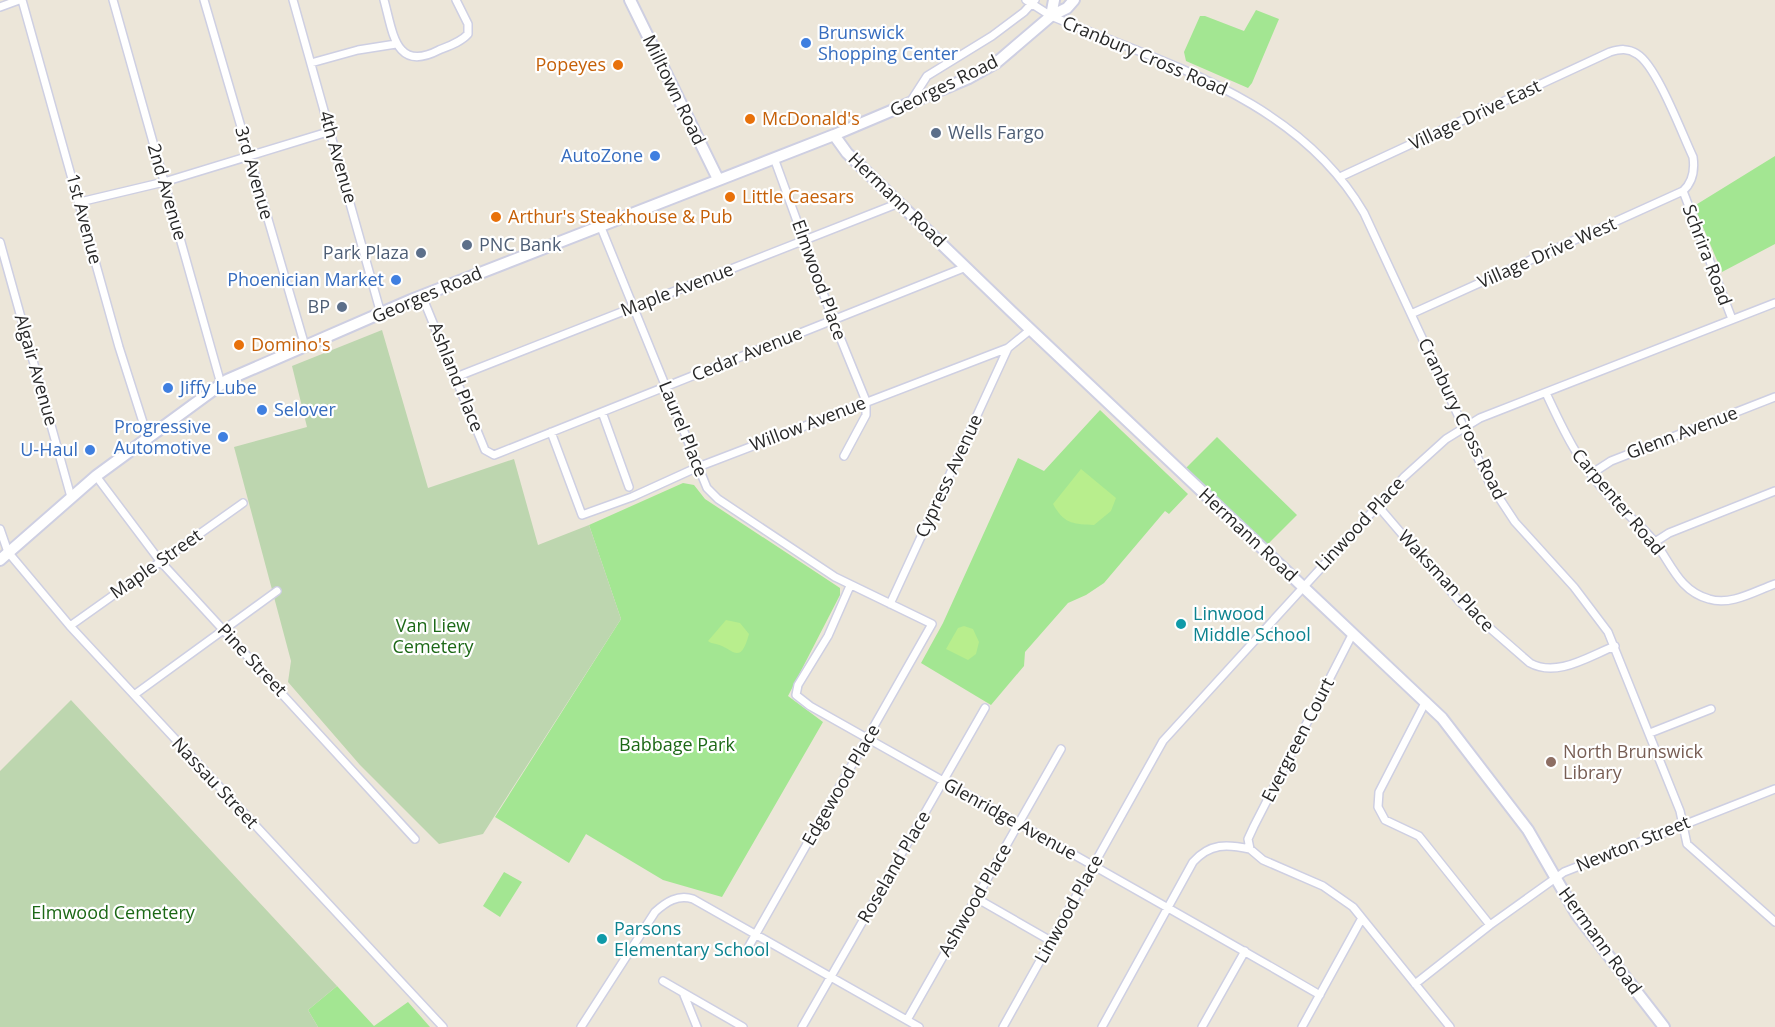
<svg xmlns="http://www.w3.org/2000/svg" width="1775" height="1027" font-family="'Open Sans',sans-serif">
<style>
.green{fill:#a3e692}
.cemetery{fill:#bdd6af}
.pitch{fill:#b8ee8d}
.lines{fill:none;stroke-linecap:round;stroke-linejoin:round}
.street-casing{stroke:#cecfe2;stroke-width:10}
.secondary-casing{stroke:#cecfe2;stroke-width:14}
.street{stroke:#fff;stroke-width:7}
.secondary{stroke:#fff;stroke-width:10}
.shop-dot{fill:#3f7fe0;stroke:#fff;stroke-width:2}
.food-dot{fill:#e8710a;stroke:#fff;stroke-width:2}
.service-dot{fill:#5c6f8a;stroke:#fff;stroke-width:2}
.culture-dot{fill:#0f9aa8;stroke:#fff;stroke-width:2}
.education-dot{fill:#8d6e63;stroke:#fff;stroke-width:2}
.labels{text-anchor:middle;stroke-width:4.5;stroke-linejoin:round;paint-order:stroke}
.shop-label{font-size:18px;fill:#366cbe;stroke:#fff;text-anchor:end}
.street-label{font-size:18px;fill:#282828;stroke:#fff}
.food-label{font-size:18px;fill:#c56008;stroke:#fff;text-anchor:start}
.service-label{font-size:18px;fill:#4e5e75;stroke:#fff;text-anchor:start}
.culture-label{font-size:18px;fill:#0d838f;stroke:#fff;text-anchor:start}
.park-label{font-size:18px;fill:#1c6816;stroke:#fff}
.education-label{font-size:18px;fill:#785e54;stroke:#fff;text-anchor:start}
</style>
<rect width="100%" height="100%" fill="#ece6d9"/>
<path class="green" d="M1256,10l23,9 -27,64 -4,5 -62,-27 -2,-9 16,-36h5l39,15z
M1775,156v88l-53,28 -28,-66z
M1100,410l88,84 -19,20 -4,-3 -61,72 -18,12 -18,8 -43,49 -1,14 -33,39 -70,-42 22,-40 75,-165 26,13z
M1217,437l80,78 -34,34 -82,-76z
M683,483l11,2 11,14 135,89v7l-52,101 35,26 -101,175 -59,-17 -77,-46 -17,29 -74,-46 126,-198 -32,-94z
M504,872l18,10 -22,35 -17,-11z
M337,986l37,40 34,-24 22,25h-112l-10,-17z"/>
<path class="cemetery" d="M382,330l46,158 86,-29 24,86 51,-20 32,94 -138,215 -44,10 -79,-79 -72,-83 3,-21 -57,-214 73,-20 -15,-61z
M71,700l266,286 -29,24 10,17h-318v-256z"/>
<path class="pitch" d="M1081,469l35,29 -5,13 -17,14c-21,-1 -30,-1 -41,-21z
M726,620l14,3 9,11c-9,33 -16,14 -33,10 -3,-1 -6,-1 -8,-3z
M964,626l9,3 6,13 -3,12 -8,6 -22,-11 12,-21z"/>
<g class="lines">
<g class="street-casing">
<path id="street" d="M22,0l97,347 29,91
M113,0l108,384
M204,0l101,346
M293,0l88,314
M384,0c9,32 11,73 55,50 10,-4 22,-8 29,-16v-10l-12,-24
M1026,0l25,16c114,48 247,83 313,197l126,271 25,38 59,65 34,45 72,179 7,33 88,78
M0,7l19,-7
M311,63l47,-13 38,-6
M911,101l16,-25 65,-40 32,-24 11,-12
M774,158l59,162 33,81v14l-22,41
M1340,177l270,-125c10,-3 18,-4 27,2 20,12 45,80 56,103 2,14 0,25 -10,34l-272,123
M1683,191l49,128
M80,202l84,-20 167,-51
M600,225l107,263 11,11 117,78 97,47 -183,322
M0,242l71,255
M422,296l63,154 9,5 472,-188
M456,377l443,-174
M1546,393c17,37 34,72 62,102 15,16 32,29 46,46 17,22 25,50 55,58 22,7 46,-8 66,-15
M602,412l27,75
M551,432l31,83 50,-18 66,-30 310,-119 22,-18
M1591,474l20,-13 164,-64
M96,476l64,85 255,278
M1378,506l82,96 70,61c27,15 59,-7 85,-17
M0,529l8,23 62,74 373,401
M1655,542l14,-9 106,-42
M850,586l-22,50 -30,49 -2,10 14,11c170,96 341,191 510,289
M890,604l118,-256
M70,626l173,-123
M1353,633l-99,193 -6,13 2,10 13,11 60,26 30,21 97,120
M134,695l143,-104
M1426,701l-47,91 -1,15 7,13 34,16 71,89
M1650,733l61,-24
M976,898l75,43
M663,981l80,46
M1415,984l75,-59 74,-53 211,-83
M684,995l13,32
M907,1020l154,-271
M581,1027l74,-115c11,-10 23,-18 38,-13l226,128
M802,1027l183,-319
M1003,1027l160,-286 241,-264 42,-38 34,-21 295,-115
M1102,1027l91,-165c17,-19 34,-18 57,-13
M1202,1027l43,-76
M1302,1027l60,-109"/>
</g>
<g class="secondary-casing">
<path id="secondary" d="M630,0l88,179
M1051,16l3,-16
M834,135l13,18 165,159 430,406 86,112 49,85 87,112
M0,560l96,-84 131,-96 184,-80 423,-165 135,-57 27,-15 55,-47 16,-8 7,-8"/>
</g>
<use href="#street" class="street"/>
<use href="#secondary" class="secondary"/>
</g>
<g class="shop-dot">
<circle cx="806" cy="43" r="6"/>
<circle cx="655" cy="156" r="6"/>
<circle cx="396" cy="280" r="6"/>
<circle cx="168" cy="388" r="6"/>
<circle cx="262" cy="410" r="6"/>
<circle cx="223" cy="437" r="6"/>
<circle cx="90" cy="450" r="6"/>
</g>
<g class="food-dot">
<circle cx="618" cy="65" r="6"/>
<circle cx="750" cy="119" r="6"/>
<circle cx="730" cy="197" r="6"/>
<circle cx="496" cy="217" r="6"/>
<circle cx="239" cy="345" r="6"/>
</g>
<g class="service-dot">
<circle cx="936" cy="133" r="6"/>
<circle cx="467" cy="245" r="6"/>
<circle cx="421" cy="253" r="6"/>
<circle cx="342" cy="307" r="6"/>
</g>
<g class="culture-dot">
<circle cx="1181" cy="624" r="6"/>
<circle cx="602" cy="939" r="6"/>
</g>
<circle class="education-dot" cx="1551" cy="762" r="6"/>
<g class="labels">
<g class="shop-label">
<text x="818" y="39" text-anchor="start">Brunswick<tspan x="818" dy="21">Shopping Center</tspan></text>
<text x="643" y="162">AutoZone</text>
<text x="384" y="286">Phoenician Market</text>
<text x="180" y="394" text-anchor="start">Jiffy Lube</text>
<text x="274" y="416" text-anchor="start">Selover</text>
<text x="211" y="433">Progressive<tspan x="211" dy="21">Automotive</tspan></text>
<text x="78" y="456">U-Haul</text>
</g>
<g class="street-label">
<text transform="translate(1145 56) rotate(23)" y="6">Cranbury Cross Road</text>
<text transform="translate(944 86) rotate(-26)" y="6">Georges Road</text>
<text transform="translate(674 90) rotate(64)" y="6">Milltown Road</text>
<text transform="translate(1475 115) rotate(-25)" y="6">Village Drive East</text>
<text transform="translate(338 157) rotate(74)" y="6">4th Avenue</text>
<text transform="translate(254 173) rotate(74)" y="6">3rd Avenue</text>
<text transform="translate(167 192) rotate(74)" y="6">2nd Avenue</text>
<text transform="translate(897 200) rotate(44)" y="6">Hermann Road</text>
<text transform="translate(84 219) rotate(75)" y="6">1st Avenue</text>
<text transform="translate(1547 253) rotate(-24)" y="6">Village Drive West</text>
<text transform="translate(1707 255) rotate(69)" y="6">Schrira Road</text>
<text transform="translate(819 280) rotate(70)" y="6">Elmwood Place</text>
<text transform="translate(677 290) rotate(-21)" y="6">Maple Avenue</text>
<text transform="translate(427 295) rotate(-23)" y="6">Georges Road</text>
<text transform="translate(747 354) rotate(-22)" y="6">Cedar Avenue</text>
<text transform="translate(36 370) rotate(74)" y="6">Algair Avenue</text>
<text transform="translate(456 377) rotate(68)" y="6">Ashland Place</text>
<text transform="translate(1462 419) rotate(64)" y="6">Cranbury Cross Road</text>
<text transform="translate(808 424) rotate(-21)" y="6">Willow Avenue</text>
<text transform="translate(683 429) rotate(68)" y="6">Laurel Place</text>
<text transform="translate(1682 433) rotate(-21)" y="6">Glenn Avenue</text>
<text transform="translate(949 476) rotate(-65)" y="6">Cypress Avenue</text>
<text transform="translate(1618 502) rotate(50)" y="6">Carpenter Road</text>
<text transform="translate(1360 524) rotate(-47)" y="6">Linwood Place</text>
<text transform="translate(1248 535) rotate(43)" y="6">Hermann Road</text>
<text transform="translate(156 564) rotate(-35)" y="6">Maple Street</text>
<text transform="translate(1446 581) rotate(47)" y="6">Waksman Place</text>
<text transform="translate(252 660) rotate(47)" y="6">Pine Street</text>
<text transform="translate(1298 740) rotate(-63)" y="6">Evergreen Court</text>
<text transform="translate(215 783) rotate(47)" y="6">Nassau Street</text>
<text transform="translate(841 785) rotate(-60)" y="6">Edgewood Place</text>
<text transform="translate(1010 819) rotate(29)" y="6">Glenridge Avenue</text>
<text transform="translate(1633 844) rotate(-22)" y="6">Newton Street</text>
<text transform="translate(894 867) rotate(-60)" y="6">Roseland Place</text>
<text transform="translate(975 900) rotate(-60)" y="6">Ashwood Place</text>
<text transform="translate(1069 909) rotate(-61)" y="6">Linwood Place</text>
<text transform="translate(1600 941) rotate(54)" y="6">Hermann Road</text>
</g>
<g class="food-label">
<text x="606" y="71" text-anchor="end">Popeyes</text>
<text x="762" y="125">McDonald's</text>
<text x="742" y="203">Little Caesars</text>
<text x="508" y="223">Arthur's Steakhouse &amp; Pub</text>
<text x="251" y="351">Domino's</text>
</g>
<g class="service-label">
<text x="948" y="139">Wells Fargo</text>
<text x="479" y="251">PNC Bank</text>
<text x="409" y="259" text-anchor="end">Park Plaza</text>
<text x="330" y="313" text-anchor="end">BP</text>
</g>
<g class="culture-label">
<text x="1193" y="620">Linwood<tspan x="1193" dy="21">Middle School</tspan></text>
<text x="614" y="935">Parsons<tspan x="614" dy="21">Elementary School</tspan></text>
</g>
<g class="park-label">
<text x="433" y="632">Van Liew<tspan x="433" dy="21">Cemetery</tspan></text>
<text x="677" y="751">Babbage Park</text>
<text x="113" y="919">Elmwood Cemetery</text>
</g>
<g class="education-label">
<text x="1563" y="758">North Brunswick<tspan x="1563" dy="21">Library</tspan></text>
</g>
</g>
</svg>
